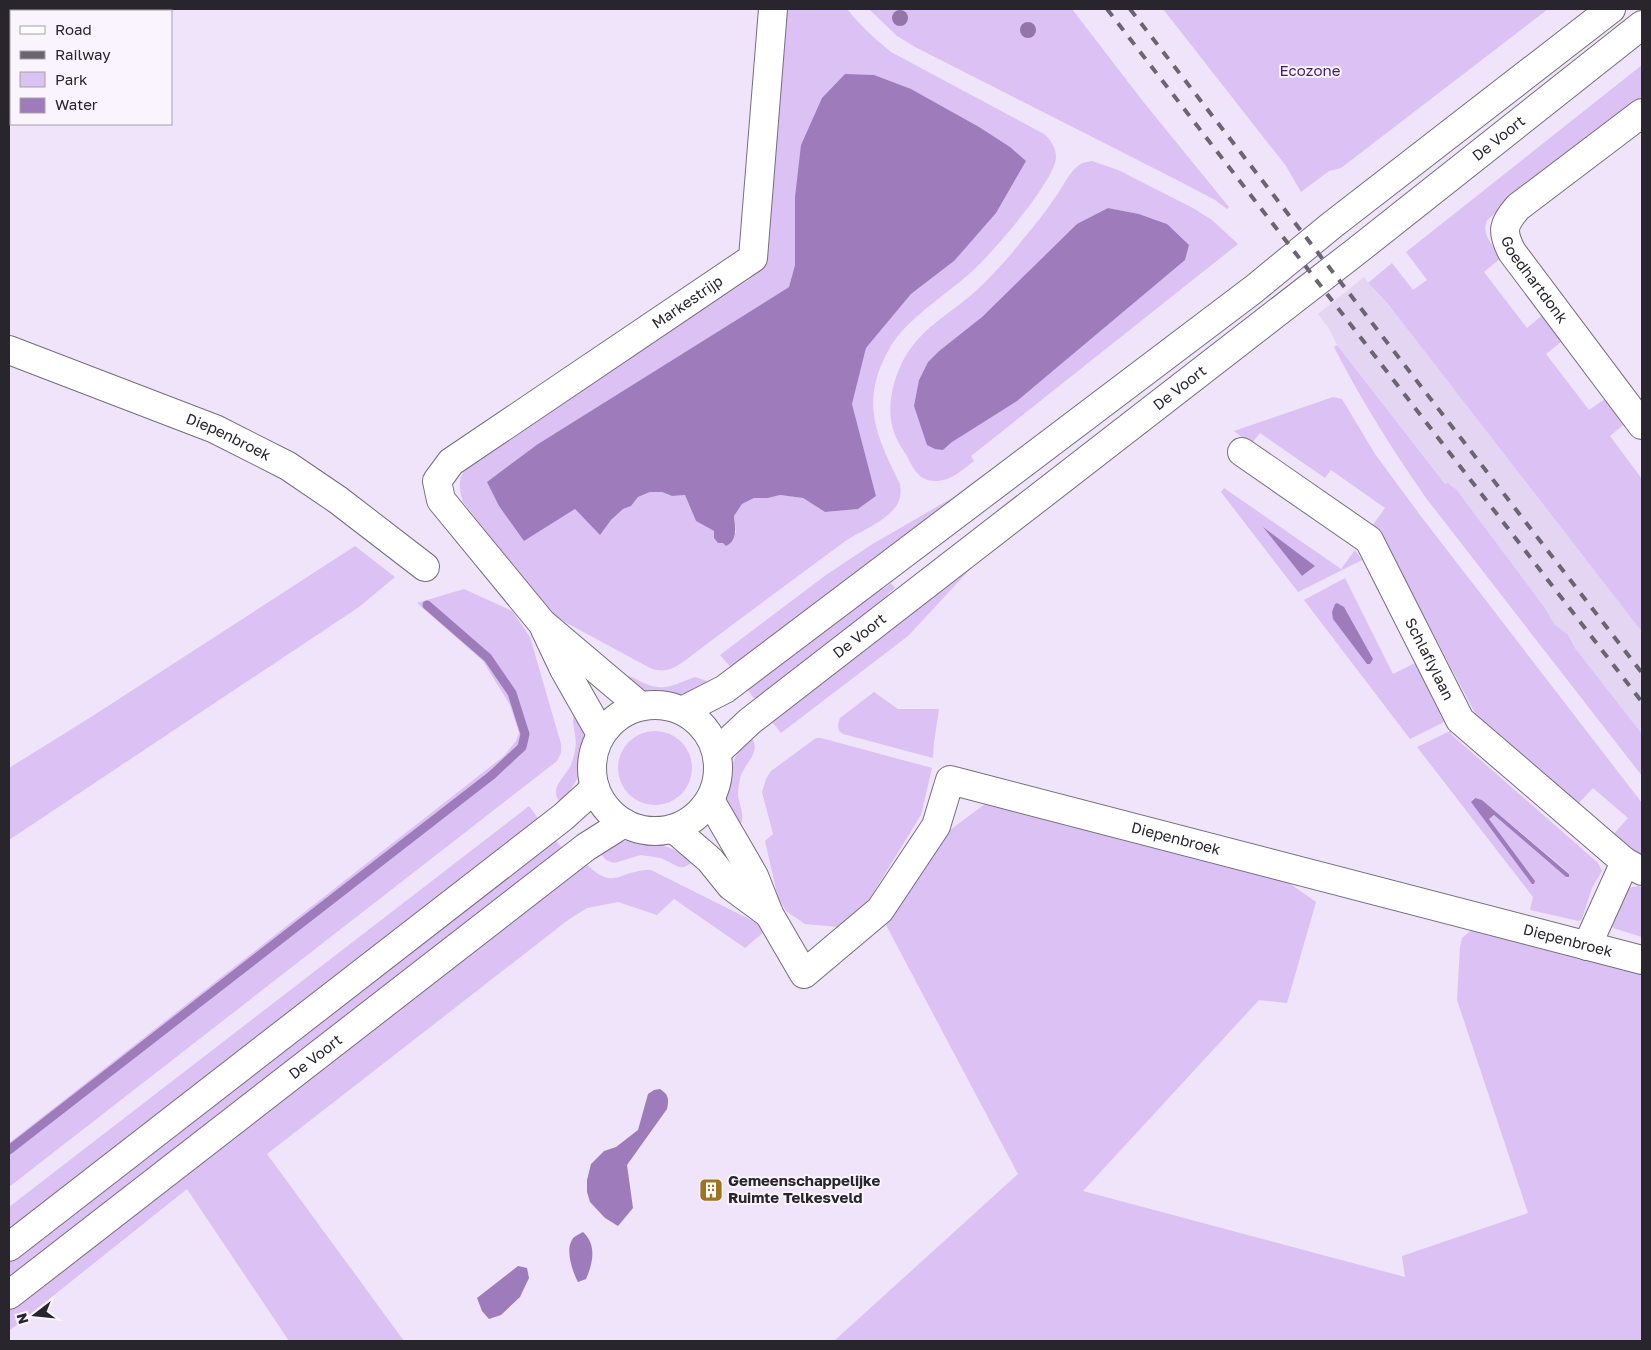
<svg xmlns="http://www.w3.org/2000/svg" width="1651" height="1350" font-family="'Golos Text',sans-serif">
<style>
.built{fill:#e4d6f2}
.green{fill:#dcc1f5;fill-rule:evenodd}
.water{fill:#9e7cbb}
.lines{fill:none;stroke-linecap:round;stroke-linejoin:round}
.stream{stroke:#9e7cbb;stroke-width:9}
.minor-casing{stroke:#766d7f;stroke-width:30}
.tertiary-casing{stroke:#766d7f;stroke-width:30}
.minor{stroke:#fff;stroke-width:28}
.tertiary{stroke:#fff;stroke-width:28}
.rail{stroke:#6b6471;stroke-width:4;stroke-dasharray:9 9;stroke-linecap:butt}
.tree{fill:#9475a9}
.labels{text-anchor:middle;stroke-width:4;stroke-linejoin:round;paint-order:stroke}
.park-label{font-size:15px;fill:#491b67;stroke:#f9f4fd}
.street-label{font-size:15px;fill:#29252d;stroke:#f9f4fd}
.poi-label{font-size:15px;font-weight:bold;fill:#29252d;stroke:#f9f4fd;text-anchor:start}
</style>
<rect width="100%" height="100%" fill="#efe4f9"/>
<path class="built" d="M1364,277l11,14 13,13 254,328v102l-67,-86 -7,-12 -14,-12 -9,-16 -89,-119 -5,-5h-6l-108,-139 -9,-18 -10,-13z"/>
<path class="green" d="M783,9h64c13,16 28,30 44,43l153,82c7,6 12,14 12,23 -1,25 -68,101 -88,118 -22,19 -47,35 -67,57 -9,10 -16,24 -21,36 -17,45 1,76 20,116 2,13 -1,21 -11,30 -13,12 -31,18 -45,28 -53,39 -105,78 -157,117 -12,9 -20,14 -35,10l-100,-54 -89,-113c-6,-19 -4,-28 10,-42l277,-181 12,-10 4,-12zM795,197l159,64 -43,33 -45,54 -14,56 24,92 -18,13 -33,3 -22,-14 -23,-3 -12,3h-14l-12,6 -8,12 2,17 -22,-2 -18,-10 -11,-26 -13,1 -10,-4h-12l-12,5 -7,9 -8,3 -12,11 -11,14 -25,-25 -51,32 14,-97 251,-157 6,-22z
M869,9h203l73,95 84,103 -2,2 -12,-9 -38,-20 -262,-133 -18,-11z
M1163,9h385l-207,159 -12,3 -28,21 -15,-26z
M1642,65v34l-155,121c-6,16 6,25 15,37l-18,15 43,56 18,-15 20,26 -19,15 43,56 20,-14 19,25 -18,15 32,43v153l-254,-328 -20,-21 24,-20 21,27 14,-10 -21,-28z
M1092,161l26,9 75,38 19,12 26,24 -267,212 3,5c-11,8 -24,21 -39,20 -15,0 -21,-11 -27,-23 -4,-7 -10,-15 -13,-23 -9,-22 -4,-49 6,-70 17,-37 49,-50 77,-76 17,-16 32,-33 46,-51 10,-12 21,-25 30,-39 7,-9 15,-27 24,-33 4,-4 9,-4 14,-5zM1108,208l31,6 28,10 -215,218 -9,8 -24,-70 9,-18 11,-11 43,-34 44,-42z
M1337,345l108,139 3,-1 8,6 89,119 9,16 14,11 7,13 67,86v42l-216,-278c-34,-49 -65,-98 -92,-151z
M1333,397l9,2 33,55 45,61 222,288v58l-30,-25 16,-18 -35,-30 -16,17 -101,-90 -97,-184 -7,-5 13,-18 -54,-38 -6,8 -65,-45 -9,11 -17,-13z
M984,474l2,2 -252,195 -14,-16 106,-80 45,-30 81,-47z
M1224,488l117,81 14,-19 7,10 -64,32 -77,-100zM1265,529l49,37 -12,10z
M355,546l40,31 -36,30 -350,233v-72l82,-51z
M988,550l-80,86 -127,97 -12,-15z
M1345,578l48,96 22,-11 29,59 -34,17 -106,-139z
M891,583l4,5 -6,5 -3,6 -128,105 -13,-18 131,-96 9,-2z
M464,589l48,22 18,26 31,107v9l-4,8 -548,426v-44l495,-387 12,-15 3,-8 -9,-28 -27,-44 -66,-58z
M624,675c9,1 14,6 22,9 20,8 31,-1 49,-7l12,4 5,6 -32,12h-7l-28,-4z
M874,692l24,17h41l-5,33 -1,16 -90,-24 -4,-3 -1,-7 2,-6z
M575,712c3,6 9,14 10,21 5,26 -8,52 -25,69 -13,-15 8,-26 12,-40 3,-9 5,-18 3,-27 -1,-9 -4,-14 0,-23z
M618 768a37 37 0 1 1 74 0a37 37 0 1 1-74 0Z
M1450,731l2,4 146,128 4,8 -10,17 -10,31 -3,2 -49,-11 3,-13 -116,-150zM1475,798l7,2 87,73 -2,5 -73,-63 -5,4 46,62 -63,-82z
M750,736c14,16 -7,27 -10,43 -1,5 -2,10 -2,16 1,11 8,20 2,31 -4,-6 -10,-11 -13,-16 -10,-20 9,-60 23,-74z
M816,738h5l111,30 -11,47 -56,91 -27,21 -33,-3 -19,-13 -8,-13 -13,-57 8,-7 -11,-42 4,-13 5,-8z
M989,801l290,75 37,26 -29,101 -28,-3 -176,191 322,86 -3,-21 126,-43 -71,-213 3,-53 2,-9 13,-11 167,45v369h-808l184,-167 -132,-249 56,-89z
M529,806l11,15 -531,416v-30z
M553,837l13,16 -557,433v-29z
M633,840c29,4 36,5 61,22l-10,5h-5l-18,-9 -20,-3 -27,8 -8,-3 -7,-8 17,-9z
M584,862c31,31 33,8 67,8l104,52 10,9 -20,17 -71,-49 -17,16 -39,-13 -31,6 -19,12 -301,234 137,187h-115l-102,-152 -178,142v-24z
M1638,886l4,1v50l-29,-9 -3,-9 10,-26 8,-5z"/>
<path class="water" d="M845,74l29,1 37,14 68,38 31,20 16,14 -30,52 -42,48 -43,33 -45,54 -14,56 24,92 -18,13 -33,3 -22,-14 -23,-3 -12,3h-14l-12,6 -8,12c1,11 4,24 -8,30l-3,-3h-5l-4,-5v-7l-18,-10 -11,-26 -13,1 -10,-4h-12l-12,5 -7,9 -8,3 -12,11 -11,15 -25,-26 -51,32 -25,-35 -12,-24 51,-38 251,-157 6,-22v-68l6,-52 21,-47z
M1108,208l31,6 28,10 22,21 -4,15 -168,141 -65,41 -9,8 -8,-1 -8,-4 -13,-39 5,-26 9,-18 11,-11 43,-34 95,-93z
M1263,527l52,39 -13,10z
M1337,603l7,4 29,52 -3,5h-3l-34,-45 -1,-7 3,-8z
M1475,798l7,2 87,74v3h-3l-72,-62 -5,4 46,62 -1,3h-2l-61,-82z
M660,1089c9,6 9,10 7,20l-40,56 6,43 -15,18 -13,-8 -15,-16 -3,-10v-12l4,-16 13,-13 12,-4 22,-17 10,-36 6,-4z
M583,1232c14,13 10,31 3,47l-8,3c-5,-9 -12,-30 -7,-40 2,-6 7,-7 12,-10z
M518,1266l9,2 2,10 -9,19 -19,18 -12,4 -7,-8 -5,-13z"/>
<g class="lines">
<path class="stream" d="M9,1150l483,-375 30,-28 3,-13 -13,-41 -24,-35 -61,-53"/>
<g class="minor-casing">
<g id="minor">
<path id="s1" d="M1642,113l-124,94c-15,17 -17,24 -6,45l130,173"/>
<path id="s2" d="M9,350l206,79 73,37 50,34 87,67"/>
<path id="s3" d="M1242,452l127,88 91,180 165,142"/>
<path d="M545,629l19,40 37,65"/>
<path id="s4" d="M640,706l-98,-83 -101,-123 -4,-19 14,-19 302,-204 20,-249"/>
<path id="s5" d="M710,800l44,76 15,38 35,60 76,-64 56,-84 14,-46 692,180"/>
<path d="M674,829l36,31 21,26 38,28"/>
<path d="M1587,946l38,-84 17,9"/>
</g>
</g>
<g class="tertiary-casing">
<g id="tertiary">
<circle cx="655" cy="768" r="63"/>
<path d="M684,710l41,-21 529,-400 78,-64 279,-216"/>
<path id="s6" d="M717,752l33,-31 604,-468 288,-228"/>
<path d="M9,1247l554,-430 32,-29"/>
<path id="s7" d="M9,1295l577,-448 38,-24"/>
</g>
</g>
<use href="#minor" class="minor"/>
<use href="#tertiary" class="tertiary"/>
<path class="rail" d="M1107,9l535,693
M1130,9l512,664"/>
</g>
<g class="tree">
<circle cx="900" cy="18" r="8"/>
<circle cx="1028" cy="30" r="8"/>
</g>
<defs>
<g id="building-square" transform="scale(1.25)"><rect x="-9" y="-9" width="18" height="18" rx="4" fill="#9e7423" stroke="#f9f4fd"/><path d="M-4-6H4V6H1V3H-1V6H-4ZM-2.5-4.3h1.7v1.8h-1.7ZM.8-4.3h1.7v1.8H.8ZM-2.5-1h1.7V.8h-1.7ZM.8-1h1.7V.8H.8Z" fill="#fff"/></g>
</defs>
<g fill-rule="evenodd">
<use href="#building-square" x="711" y="1190"/>
</g>
<g class="labels">
<g class="park-label">
<text x="1310" y="76">Ecozone</text>
</g>
<g class="street-label">
<text dy="5" stroke="none"><textPath href="#s6" startOffset="994">De Voort</textPath></text>
<text dy="5" stroke="none"><textPath href="#s1" startOffset="241">Goedhartdonk</textPath></text>
<text dy="5" stroke="none"><textPath href="#s4" startOffset="616">Markestrijp</textPath></text>
<text dy="5" stroke="none"><textPath href="#s6" startOffset="589">De Voort</textPath></text>
<text dy="5" stroke="none"><textPath href="#s2" startOffset="236">Diepenbroek</textPath></text>
<text dy="5" stroke="none"><textPath href="#s6" startOffset="184">De Voort</textPath></text>
<text dy="5" stroke="none"><textPath href="#s3" startOffset="288">Schlaflylaan</textPath></text>
<text dy="5" stroke="none"><textPath href="#s5" startOffset="680">Diepenbroek</textPath></text>
<text dy="5" stroke="none"><textPath href="#s5" startOffset="1085">Diepenbroek</textPath></text>
<text dy="5" stroke="none"><textPath href="#s7" startOffset="388">De Voort</textPath></text>
</g>
<g class="poi-label">
<text x="728" y="1186">Gemeenschappelijke<tspan x="728" dy="17">Ruimte Telkesveld</tspan></text>
</g>
</g>
<rect width="1651" height="1350" fill="none" stroke="#29252d" stroke-width="20"/>
<rect x="10" y="10" width="162" height="115" fill="#f9f4fd" stroke="#a6a1aa"/>
<rect x="20" y="26" width="25" height="8" fill="#ffffff" stroke="#a6a1aa"/>
<text x="55" y="35" font-size="15" fill="#29252d">Road</text>
<rect x="20" y="51" width="25" height="8" fill="#6b6471" stroke="#a6a1aa"/>
<text x="55" y="60" font-size="15" fill="#29252d">Railway</text>
<rect x="20" y="72" width="25" height="15" fill="#dcc1f5" stroke="#a6a1aa"/>
<text x="55" y="85" font-size="15" fill="#29252d">Park</text>
<rect x="20" y="98" width="25" height="15" fill="#9e7cbb" stroke="#a6a1aa"/>
<text x="55" y="110" font-size="15" fill="#29252d">Water</text>
<g transform="translate(35 1315) rotate(254)" stroke="#f9f4fd" stroke-width="4" paint-order="stroke">
<path d="M0-4L9 19L0 12L-9 19Z" fill="#29252d"/>
<text y="-8" font-size="14" font-weight="bold" text-anchor="middle" fill="#29252d">N</text>
</g>
</svg>
